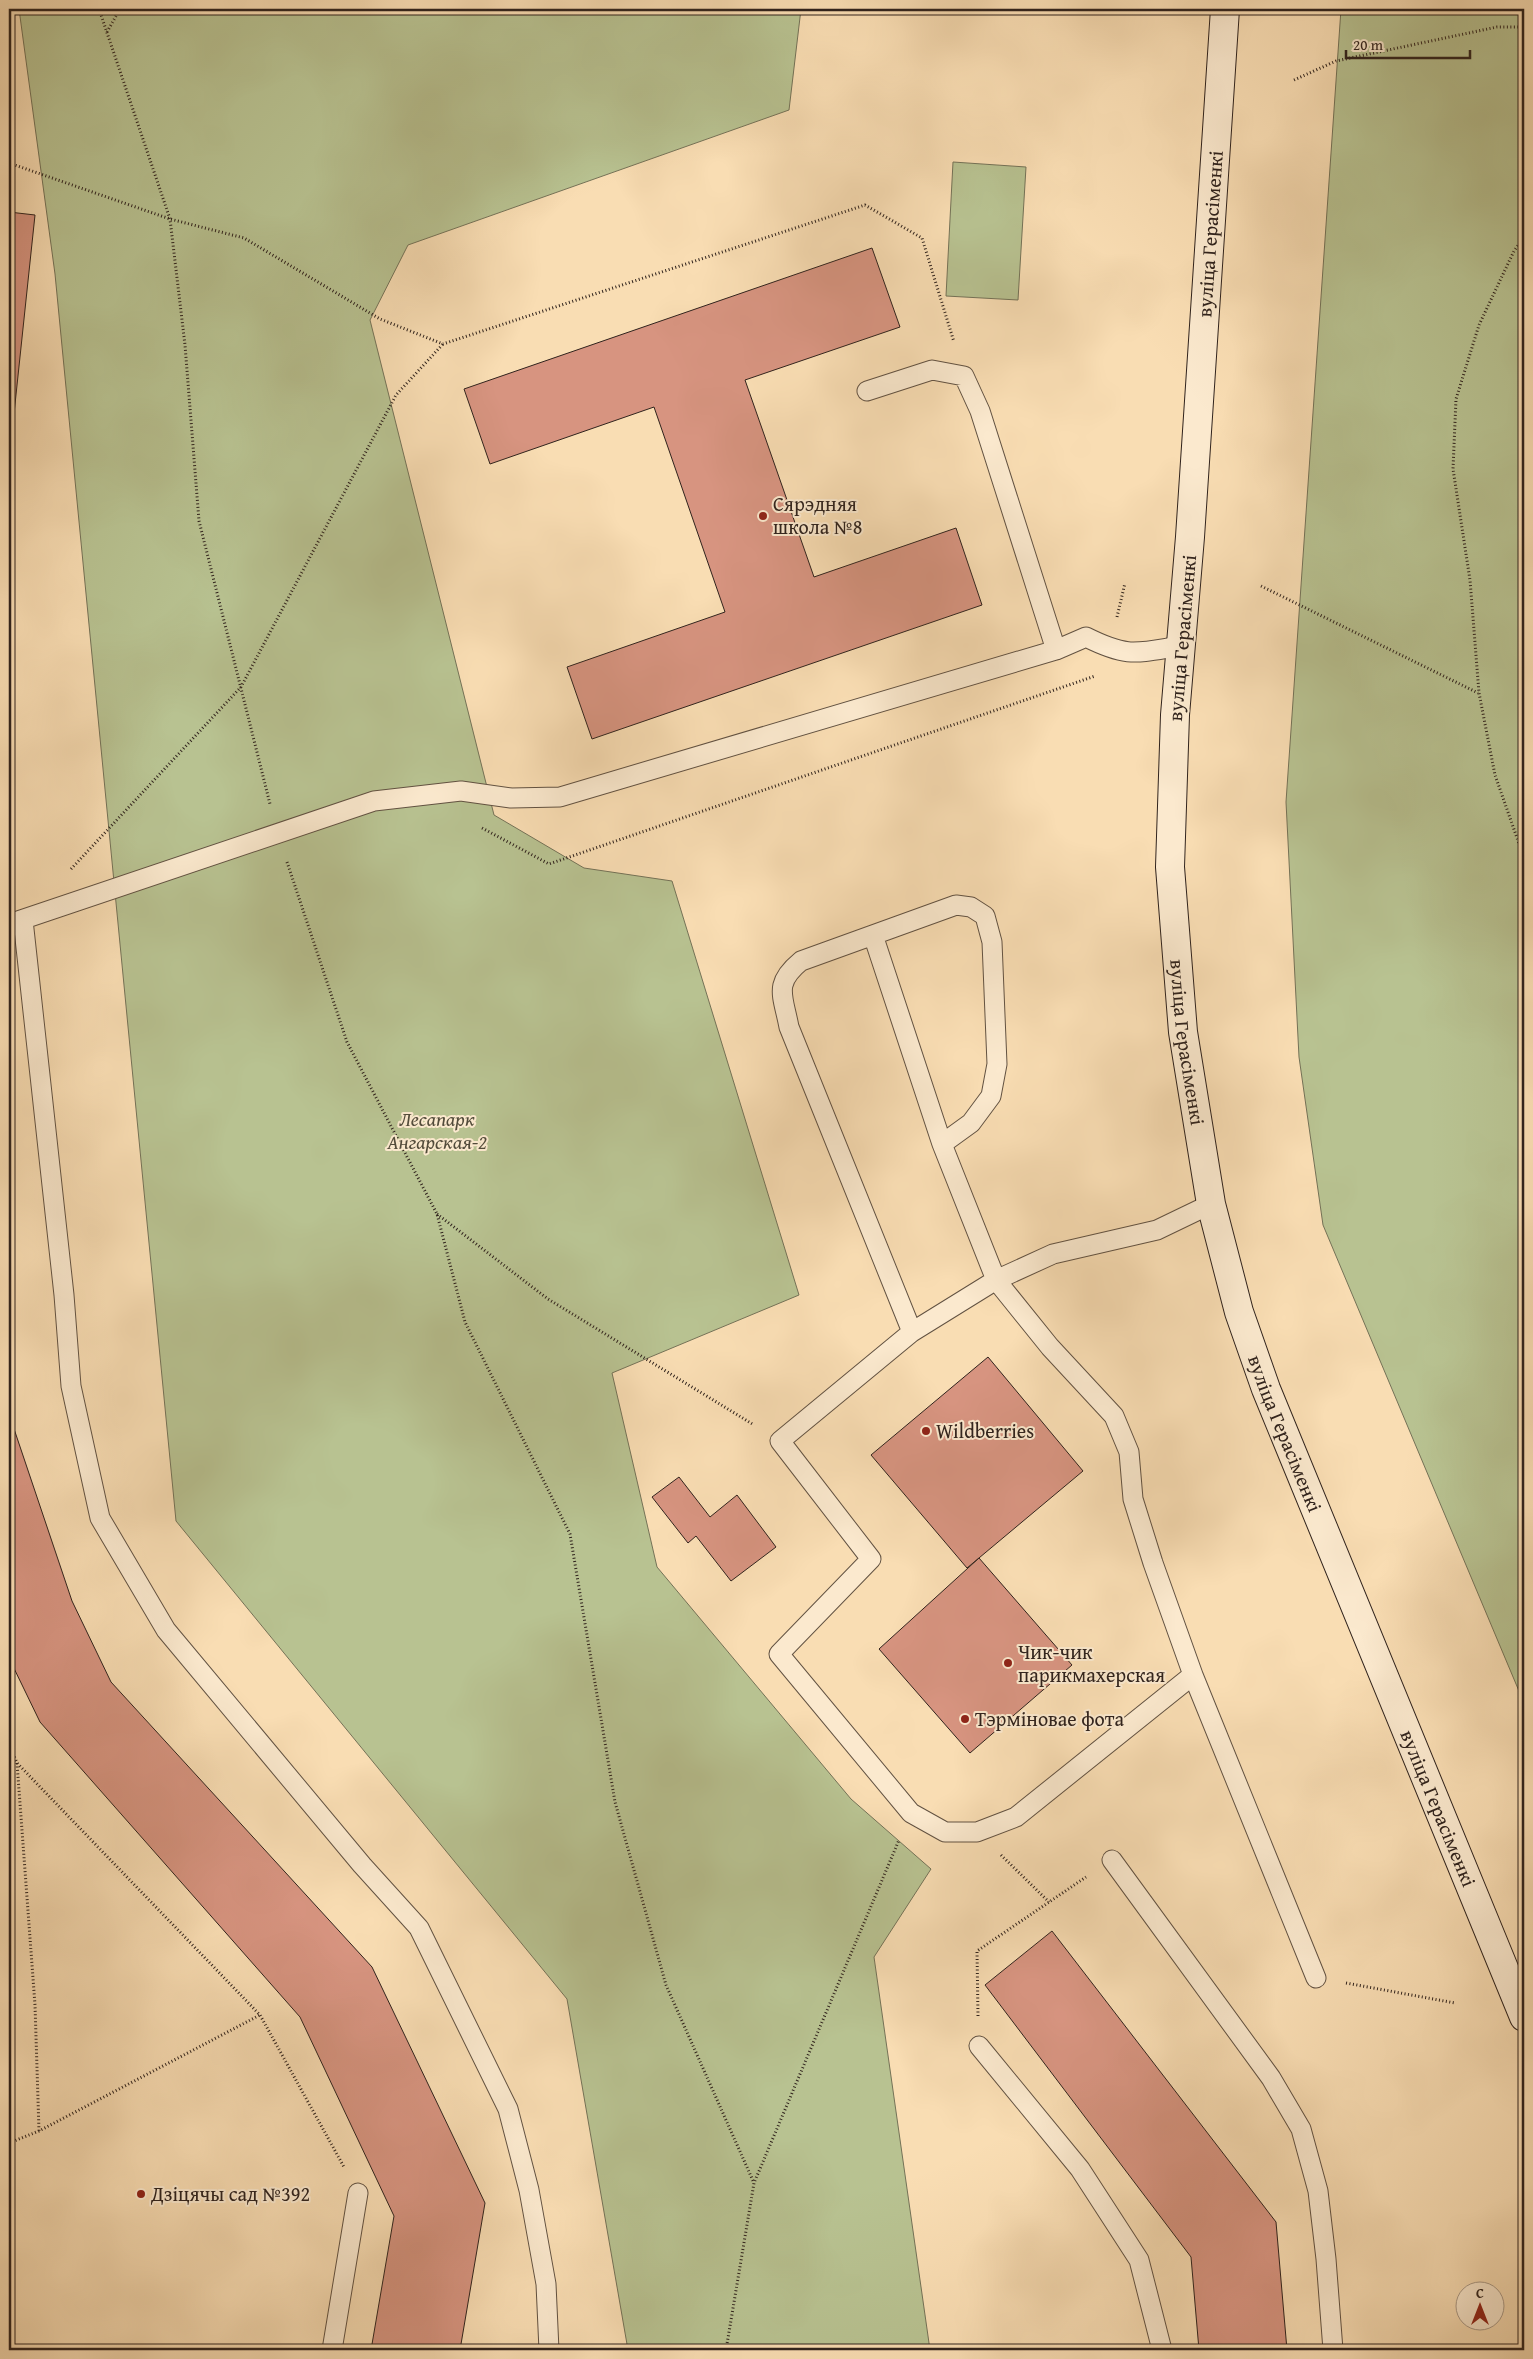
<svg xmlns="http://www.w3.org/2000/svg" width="1533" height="2359" font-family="'Gentium Book Plus',serif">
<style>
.green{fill:#b8c291;stroke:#747257}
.building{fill:#d79480;stroke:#30231d}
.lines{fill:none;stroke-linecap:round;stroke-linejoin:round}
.lane-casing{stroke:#625242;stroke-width:21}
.secondary-casing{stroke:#30231d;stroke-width:30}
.path{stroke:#30231d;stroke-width:3;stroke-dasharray:1 2.5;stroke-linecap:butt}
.lane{stroke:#fbe9ce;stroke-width:19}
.secondary{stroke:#fbe9ce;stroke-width:28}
.poi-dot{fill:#8f2418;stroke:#fbe9ce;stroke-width:2}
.labels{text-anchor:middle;stroke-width:4;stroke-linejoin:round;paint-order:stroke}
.street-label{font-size:20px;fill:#30231d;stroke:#fbe9ce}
.poi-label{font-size:20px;fill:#30231d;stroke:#fbe9ce;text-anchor:start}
.park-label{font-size:20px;font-style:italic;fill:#524b3a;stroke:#fbe9ce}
</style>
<rect width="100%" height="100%" fill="#f9ddb3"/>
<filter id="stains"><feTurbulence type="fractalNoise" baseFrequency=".004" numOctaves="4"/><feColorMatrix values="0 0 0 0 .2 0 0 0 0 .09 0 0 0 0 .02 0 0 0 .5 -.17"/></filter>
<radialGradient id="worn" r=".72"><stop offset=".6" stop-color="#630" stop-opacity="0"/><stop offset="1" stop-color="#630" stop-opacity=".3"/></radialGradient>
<path class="green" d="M19,9h782l-12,101 -381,135 -38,75 124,495 90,53 88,13 127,414 -187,78 45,194 194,232 80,70 -57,88 56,393h-302l-61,-351 -391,-478 -121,-1247z
M1341,9h183v1694l-201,-478 -24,-168 -13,-255z
M953,162l73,5 -8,133 -72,-4z"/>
<path class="building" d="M9,212l26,3 -26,246z
M872,248l28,79 -155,53 69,197 142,-49 26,77 -390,134 -25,-72 158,-55 -71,-205 -164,57 -26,-75z
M988,1357l95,114 -116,97 -96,-113z
M9,1414l63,187 39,81 261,285 113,236 -25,147h-89l23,-134 -94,-199 -260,-295 -31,-64z
M679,1477l31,40 27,-22 39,52 -45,34 -35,-45 -8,7 -36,-46z
M979,1558l93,107 -102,88 -91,-104z
M1052,1931l224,291 11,128h-88l-8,-93 -206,-272z"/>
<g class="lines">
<g class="lane-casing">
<path id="lane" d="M867,391l65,-21 32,6 16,35 76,239
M23,920l41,375 7,91 29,132 66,112 196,235 57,63 89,181 21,81 17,94 3,66
M9,924l365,-123 87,-10 50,7 49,-1 496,-147 30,-13c42,21 50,16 94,9
M873,935l69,209 54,136 54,67 64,69 15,36 4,47 20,64 40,112 -177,142 -39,15h-32l-34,-19 -132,-159 92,-95 -91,-118 132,-109 84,-52 57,-26 104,-24 54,-26
M912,1332l-123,-305c-6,-32 -16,-43 12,-66l155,-56 15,2 14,9 7,26 5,122 -6,32 -20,27 -29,21
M1193,1675l123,303
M1112,1860l159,218 30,51 17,62 8,68 7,91
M979,2046l101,123 59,91 23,90
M332,2350l26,-157"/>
</g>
<g class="secondary-casing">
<g id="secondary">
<path id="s1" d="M1225,9l-35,528 -15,178 -5,152 13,165 28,172 28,108 27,77 258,628"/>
</g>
</g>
<path class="path" d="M99,9l71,210 15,126 14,176 71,283
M107,32l13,-23
M1294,80l42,-19 161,-34h27
M9,163l161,56 74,19 136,81 63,25 422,-139 57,33 32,104
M1524,237l-10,14 -35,74 -23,74 -3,70 17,111 9,113 16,82 29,83
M1261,586l217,107
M1117,617l8,-34
M482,828l67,36 546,-188
M287,862l60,180 90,172 28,108 105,212 45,268 51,183 88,198
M71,869l170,-182 155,-292 47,-51
M437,1214l111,85 206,126
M9,1744l8,19 243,252 84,152
M17,1763l18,242 4,126
M1001,1855l48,47
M1346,1983l109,20
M978,2016l-1,-65 109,-74
M9,2143l30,-12 221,-116
M726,2350l28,-167 145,-343"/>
<use href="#lane" class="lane"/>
<use href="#secondary" class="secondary"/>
</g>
<g class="poi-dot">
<circle cx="763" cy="516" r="5"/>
<circle cx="926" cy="1431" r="5"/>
<circle cx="1008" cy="1663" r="5"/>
<circle cx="965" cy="1719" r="5"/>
<circle cx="141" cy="2194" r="5"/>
</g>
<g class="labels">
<g class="street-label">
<text transform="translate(1210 234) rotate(-86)" y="7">вуліца Герасіменкі</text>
<text transform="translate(1182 638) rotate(-85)" y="7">вуліца Герасіменкі</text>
<text dy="7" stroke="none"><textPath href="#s1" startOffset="1036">вуліца Герасіменкі</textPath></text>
<text dy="7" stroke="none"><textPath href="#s1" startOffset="1441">вуліца Герасіменкі</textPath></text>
<text dy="7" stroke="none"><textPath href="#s1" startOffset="1846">вуліца Герасіменкі</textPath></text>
</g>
<g class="poi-label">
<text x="773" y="511">Сярэдняя<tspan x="773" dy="23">школа №8</tspan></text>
<text x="936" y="1438">Wildberries</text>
<text x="1018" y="1659">Чик-чик<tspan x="1018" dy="23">парикмахерская</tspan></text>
<text x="975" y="1726">Тэрміновае фота</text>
<text x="151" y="2201">Дзіцячы сад №392</text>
</g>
<g class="park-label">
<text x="437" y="1126">Лесапарк<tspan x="437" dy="23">Ангарская-2</tspan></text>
</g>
</g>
<rect width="1533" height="2359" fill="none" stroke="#f9ddb3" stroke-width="30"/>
<rect x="10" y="10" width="1513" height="2339" fill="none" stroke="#30231d" stroke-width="2.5"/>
<rect x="15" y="15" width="1503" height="2329" fill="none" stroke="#30231d"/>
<g transform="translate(1480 2306)"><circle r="24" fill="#fbe9ce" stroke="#aa9a87"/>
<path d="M0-4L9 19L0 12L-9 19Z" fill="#8f2418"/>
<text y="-8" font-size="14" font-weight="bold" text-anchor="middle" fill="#30231d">С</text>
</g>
<path d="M1346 50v8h124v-8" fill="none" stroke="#30231d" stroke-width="2.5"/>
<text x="1353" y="50" font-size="15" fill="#30231d" stroke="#fbe9ce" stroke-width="4" paint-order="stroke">20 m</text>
<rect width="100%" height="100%" filter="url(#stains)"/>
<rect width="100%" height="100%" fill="url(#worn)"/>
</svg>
